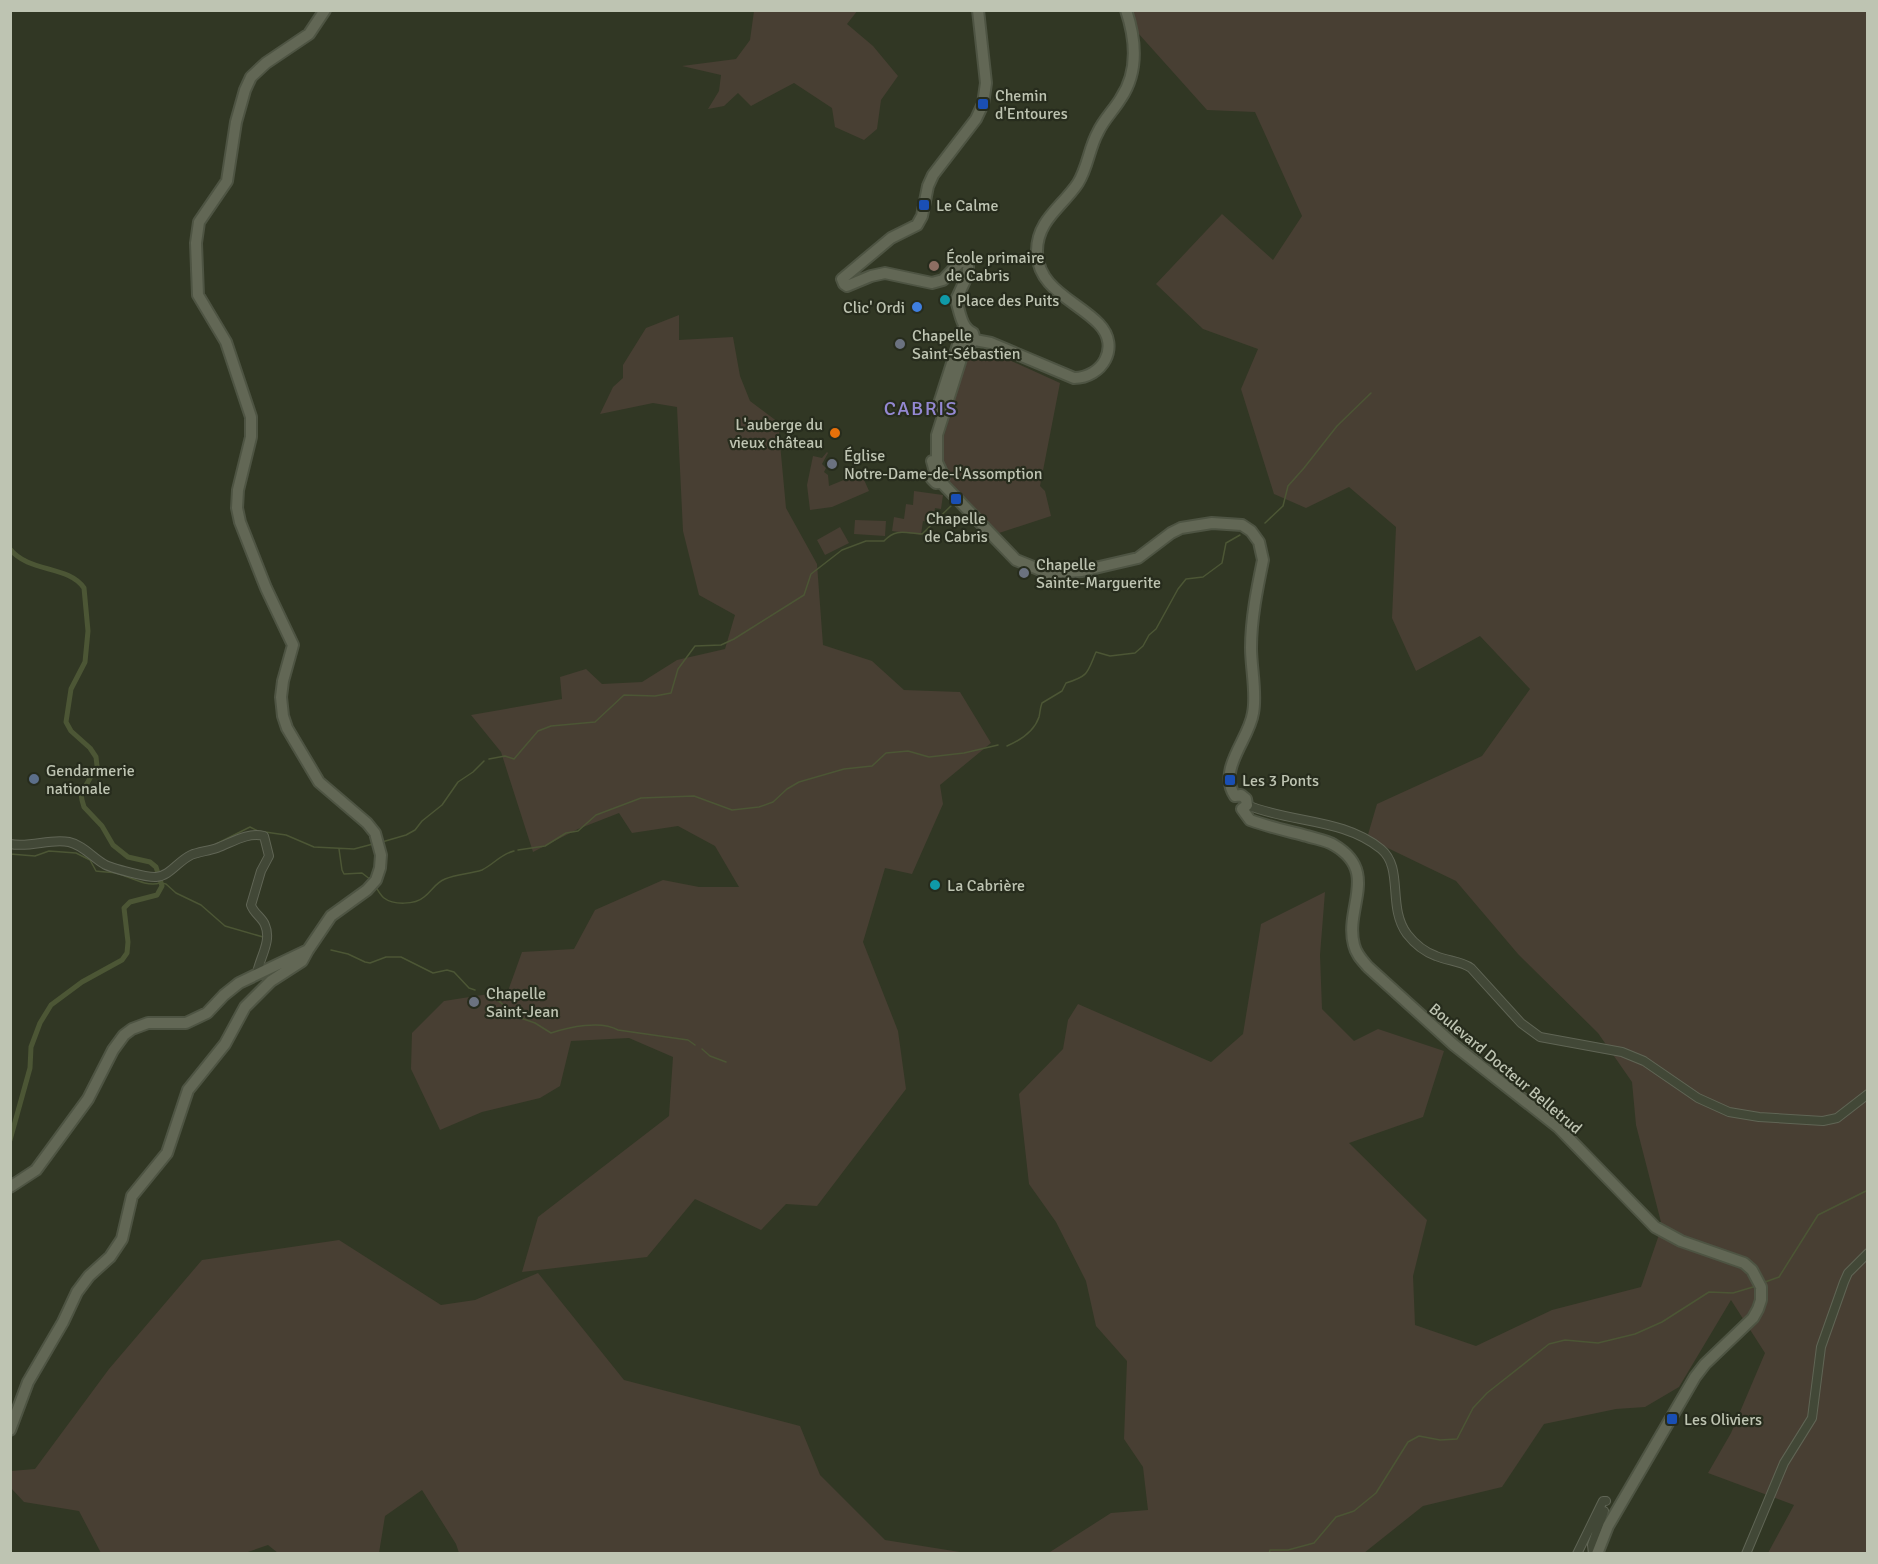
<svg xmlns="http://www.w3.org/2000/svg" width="1878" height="1564" font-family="Signika,sans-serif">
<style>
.green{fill:#483f33}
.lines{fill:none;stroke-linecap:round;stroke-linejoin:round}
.stream{stroke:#4c5635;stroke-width:1.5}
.canal{stroke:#4c5635;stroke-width:5}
.minor-casing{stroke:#606555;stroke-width:10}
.major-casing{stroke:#4e5443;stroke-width:14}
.minor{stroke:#424837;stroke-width:8}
.major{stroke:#626755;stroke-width:10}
.transit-dot{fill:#1a4fb4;stroke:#272c1d;stroke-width:2}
.education-dot{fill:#8d6e63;stroke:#272c1d;stroke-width:2}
.culture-dot{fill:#0f9aa8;stroke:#272c1d;stroke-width:2}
.shop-dot{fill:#3f7fe0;stroke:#272c1d;stroke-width:2}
.worship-dot{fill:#6b7280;stroke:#272c1d;stroke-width:2}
.food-dot{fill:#e8710a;stroke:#272c1d;stroke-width:2}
.service-dot{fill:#5c6f8a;stroke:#272c1d;stroke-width:2}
.labels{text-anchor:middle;stroke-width:4.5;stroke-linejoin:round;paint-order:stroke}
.poi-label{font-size:16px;fill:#bec4b2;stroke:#272c1d;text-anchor:start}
.street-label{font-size:16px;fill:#bec4b2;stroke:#272c1d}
.quarter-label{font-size:20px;letter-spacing:1.5px;fill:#9488d2;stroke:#272c1d}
</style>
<rect width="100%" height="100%" fill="#313724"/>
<path class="green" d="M858,10l-11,14 26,22 25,30 -17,24 -4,29 -13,11 -29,-13 -3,-19 -38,-25 -43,23 -13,-13 -14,13 -16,3 11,-18 2,-16 -39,-9 54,-7 14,-19 4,-29z
M1133,11h734v1542h-99l26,-48 -86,-32 23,-40 34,-80 -34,-53 -52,87 -34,20 -29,2 -72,15 -42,63 -79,19 -59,47 -355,1 41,-2 61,-39 37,-3 -5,-43 -19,-28 3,-78 -31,-35 -10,-45 -30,-59 -27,-38 -10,-90 44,-45 5,-29 10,-16 133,58 32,-28 18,-110 64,-32 -5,63 2,54 32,32 24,-12 66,22 -21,66 -74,26 78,77 -14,56 2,49 61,21 76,-36 89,-23 21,-61 -26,-101 -4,-43 -34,-49 -80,-79 -62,-73 -89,-43 10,-34 105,-48 48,-67 -50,-53 -64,35 -24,-53 4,-91 -47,-40 -43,21 -32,-14 -33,-105 17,-40 -55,-20 -47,-45 66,-70 51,46 29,-44 -47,-104 -48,-2 -69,-77z
M679,315v25l54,-3 7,39 10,25 28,21 8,86 31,56 6,81 49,16 32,29 56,2 31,51 -51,42 3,19 -31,70 -27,-6 -22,74 35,89 8,58 -89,117 -31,-2 -25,26 -66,-31 -48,58 -125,15 16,-55 131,-101 4,-59 -44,-19 -58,3 -11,45 -20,12 -58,14 -42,18 -29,-61 1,-36 32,-32 64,-10 14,-39 52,-3 21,-39 68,-30 36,7h40l-24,-41 -37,-20 -46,7 -13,-20 -41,16 -45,23 -32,-100 -30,-37 91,-16 -2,-22 26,-8 16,15 40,-2 35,-22 48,-11 10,-34 -36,-20 -16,-64 -6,-124 -24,-4 -53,11 13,-27 10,-9v-13l23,-37z
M985,349l75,34 -20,103 5,5 6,25 -55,18 -47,-53 -1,-7 -4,-10 -2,-21 23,-81 10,-10z
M827,452l1,1 -6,11 4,4 -2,4 4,3 1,11 32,-13 8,18 -37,16 -22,3 -3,-25 6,-29 9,2z
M914,491l29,4 -2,14 -6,-1 -2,15 -10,-2 -2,14 -29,-4 2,-14 10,2 2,-15 7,1z
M855,520l31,1 -1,15 -31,-2z
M840,527l9,16 -24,12 -8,-15z
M339,1240l102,65 34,-5 63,-27 86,107 176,46 20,49 65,65 81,13h-507l-3,-9 -34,-54 -37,26 -6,37h-101l-10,-8 -26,9 -141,-1 -22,-42 -55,-9 -13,-14v-17l24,-2 74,-100 93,-109z"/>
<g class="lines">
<path class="stream" d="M1265,523l18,-17 5,-20 16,-18 33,-42 34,-33
M1007,746c14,-6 27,-14 32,-29 1,-4 1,-9 3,-14l20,-12 4,-8c23,-7 21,-10 30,-31l14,4 25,-3 8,-7 6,-11 7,-6 22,-40 8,-10 17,-2 19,-14 4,-20 14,-8
M489,759l16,-3 9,3 24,-28 13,-5 44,-4 29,-27 31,1 16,-3 7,-24 17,-23 26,-1 13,-6 70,-44 7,-21 31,-24 24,-9h18c12,-13 21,-8 38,-7l31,-30
M265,832l21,3 28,12 40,2 19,-5
M382,842l24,-7 9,-5 7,-9 20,-16 16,-23 15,-10 11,-11
M216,844l34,-17 10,5
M339,849l3,21 2,4 18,-1 9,7
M518,850l27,-4 21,-13 12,-2 18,-16 45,-17 53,-2 38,14 27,-3 14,-5 14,-13 12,-7 45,-13 28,-3 14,-13 22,-2 21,6 35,-4 34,-8
M10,854l25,2 14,-5 27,2 14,7 6,11c7,1 14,1 20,2 15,4 29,14 44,10l2,-4
M161,883l5,1 10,9 25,12 24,21 38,11
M375,886c3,4 5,9 9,12 9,7 31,7 40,-1 8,-6 11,-14 21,-18 12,-5 25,-5 37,-9 12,-6 19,-16 32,-19
M331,950l17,4 17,8 5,1 16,-6h15l32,16 14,-3 7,2 15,16 6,2
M490,997l10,5 15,14 20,7 16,10c18,-6 50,-13 67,-3l70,10 7,5
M702,1049l8,7 16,6
M1765,1282l14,-5 39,-62 48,-24 2,1
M1269,1554l1,-4h18l26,-7 22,-26 18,-6 22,-18 32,-51 11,-6 21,4 17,-1 16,-31 14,-15 62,-49 16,-4 33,3 37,-9 27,-12 47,-30 24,1 20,-6"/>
<path class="canal" d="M10,549c19,24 58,16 74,39l4,43 -3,31 -14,27 -5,33 5,9 19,17 6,9 1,9 -16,28 1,6 2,7 18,19 11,19 15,12 22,5 6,5 6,19 -5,9 -27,7 -6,6 4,34 -1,11 -5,7 -40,22 -31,23 -11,18 -9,24 -1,21 -20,72"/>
<g class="minor-casing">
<path id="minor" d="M1247,805c43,18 96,13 134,44 23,19 6,58 26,85 7,9 18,18 29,22 12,5 25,5 35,12l50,55 19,14 82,15 22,9 54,37 31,14 30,5 64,4 14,-3 31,-24
M10,844c21,4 40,-6 59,-2 14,3 23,15 35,22 6,4 45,14 52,13 14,-1 22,-16 35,-22 7,-3 17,-4 26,-7 16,-6 30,-16 47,-12l5,20 -8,15 -10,34c3,9 11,12 14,20 7,16 -5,32 -8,48
M1577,1554l24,-49 2,-4h3
M1593,1554l-1,-9 12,-34
M1746,1554l38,-91 28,-45 9,-71 23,-65 4,-9 20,-20"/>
</g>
<g class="major-casing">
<path id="major" d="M975,340l16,3 83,35c28,0 47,-31 25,-54 -22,-23 -62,-35 -62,-73 0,-31 26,-45 41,-68 10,-16 11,-35 20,-51 6,-13 16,-22 23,-34 18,-27 15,-58 5,-88
M938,407l26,-81
M932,461l3,11 -3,7 4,4 5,-1
M941,482l3,-5 -7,-15v-27l24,-76 7,-13 7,-6 -2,-7c-12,-5 -13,-21 -17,-33l12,-26v-9l-3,-3h-5l-17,18 -11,3 -47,-10 -14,3 -24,10 -3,-2 -2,-5 49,-41 26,-13 5,-9 6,-30 5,-11 43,-56 7,-15 3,-21 -8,-73
M941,482l75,78 32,13 34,-2 56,-13 33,-25 10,-5 31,-5 30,2 9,6 8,11 4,18c-6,29 -12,59 -12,88 0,20 6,46 2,65 -4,27 -36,56 -18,83
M1235,796l6,-1 5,4 1,6 -5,4
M1242,809l8,11c19,7 38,11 57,16 9,3 19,4 27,9 46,27 10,63 20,100 2,9 8,15 14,22l86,78 104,82 97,100 26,14 63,22 8,7 9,17v13l-3,9 -5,9 -48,46 -10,13 -87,149 -11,28
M10,1187l26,-17 52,-71 25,-49 11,-15 8,-6 16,-6h38l21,-10 17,-18 15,-12 69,-33 23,-34 36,-26 9,-10 4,-12 1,-13 -6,-22 -8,-10 -48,-41 -32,-54 -4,-12 -2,-19 2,-16 10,-36 -27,-57 -26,-66 -3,-14 1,-18 13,-53v-20l-25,-75 -28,-47 -2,-52 3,-21 28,-41 9,-59 9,-32 6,-13 15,-14 43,-29 16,-24
M10,1430l18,-48 35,-60 14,-30 12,-16 21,-19 12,-18 10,-43 35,-43 21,-63 37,-46 20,-37 26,-26 31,-20 6,-11"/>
</g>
<use href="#minor" class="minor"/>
<use href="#major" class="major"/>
</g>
<g class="transit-dot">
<rect x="977" y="98" width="12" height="12" rx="3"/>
<rect x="918" y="199" width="12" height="12" rx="3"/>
<rect x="950" y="493" width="12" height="12" rx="3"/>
<rect x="1224" y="774" width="12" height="12" rx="3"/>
<rect x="1666" y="1413" width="12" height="12" rx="3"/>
</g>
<circle class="education-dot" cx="934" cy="266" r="6"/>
<g class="culture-dot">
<circle cx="945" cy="300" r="6"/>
<circle cx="935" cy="885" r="6"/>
</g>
<circle class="shop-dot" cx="917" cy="307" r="6"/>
<g class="worship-dot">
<circle cx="900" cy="344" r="6"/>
<circle cx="832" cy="464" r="6"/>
<circle cx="1024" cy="573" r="6"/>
<circle cx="474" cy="1002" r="6"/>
</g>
<circle class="food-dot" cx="835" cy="433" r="6"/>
<circle class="service-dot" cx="34" cy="779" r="6"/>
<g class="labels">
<g class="poi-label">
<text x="995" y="101">Chemin<tspan x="995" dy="18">d'Entoures</tspan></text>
<text x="936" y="211">Le Calme</text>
<text x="946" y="263">École primaire<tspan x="946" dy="18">de Cabris</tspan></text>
<text x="957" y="306">Place des Puits</text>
<text x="905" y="313" text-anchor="end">Clic' Ordi</text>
<text x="912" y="341">Chapelle<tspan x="912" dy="18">Saint-Sébastien</tspan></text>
<text x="823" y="430" text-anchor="end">L'auberge du<tspan x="823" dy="18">vieux château</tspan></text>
<text x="844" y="461">Église<tspan x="844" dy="18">Notre-Dame-de-l'Assomption</tspan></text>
<text x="956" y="524" text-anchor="middle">Chapelle<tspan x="956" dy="18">de Cabris</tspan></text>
<text x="1036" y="570">Chapelle<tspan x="1036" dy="18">Sainte-Marguerite</tspan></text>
<text x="46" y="776">Gendarmerie<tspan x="46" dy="18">nationale</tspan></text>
<text x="1242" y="786">Les 3 Ponts</text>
<text x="947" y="891">La Cabrière</text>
<text x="486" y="999">Chapelle<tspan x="486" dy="18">Saint-Jean</tspan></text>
<text x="1684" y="1425">Les Oliviers</text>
</g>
<g class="street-label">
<text transform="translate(1506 1068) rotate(40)" y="6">Boulevard Docteur Belletrud</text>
</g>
<g class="quarter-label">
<text x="921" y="415">CABRIS</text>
</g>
</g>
<rect width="1878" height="1564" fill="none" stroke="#bec4b2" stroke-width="24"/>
</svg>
